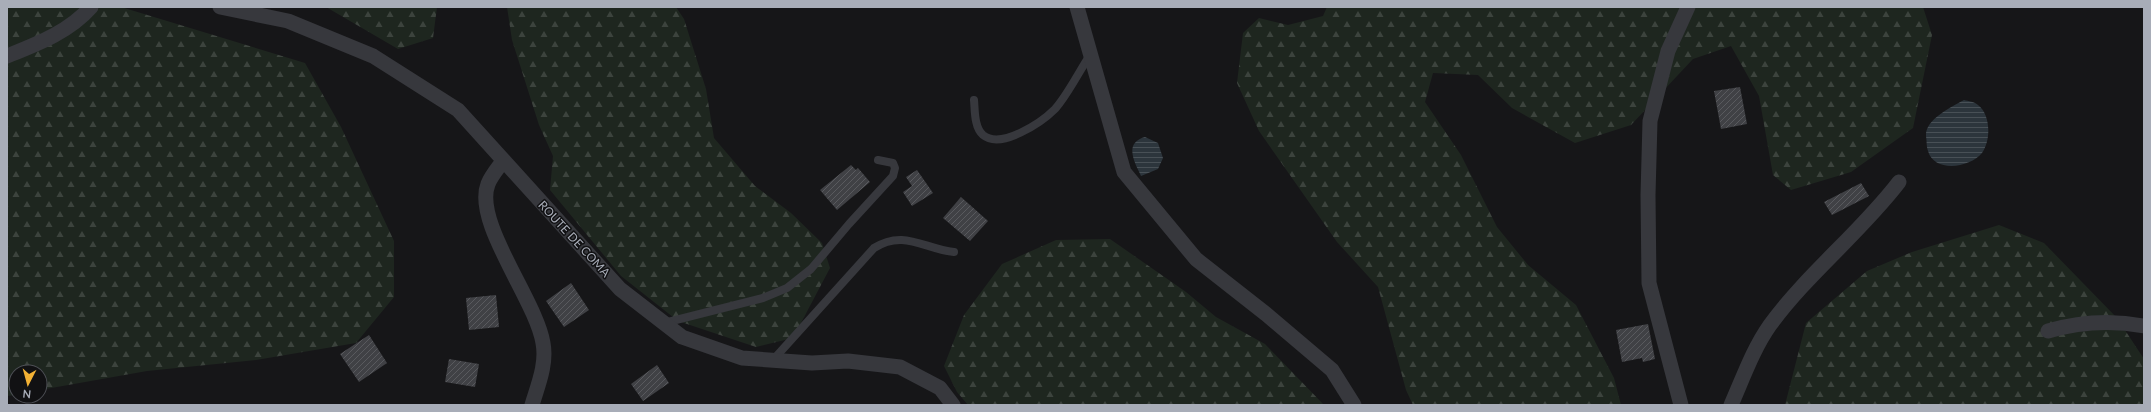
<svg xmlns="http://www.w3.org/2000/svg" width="2151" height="412" font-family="Lato,sans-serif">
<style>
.forest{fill:url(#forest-firs)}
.water{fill:url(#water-rules)}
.building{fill:url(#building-hatch)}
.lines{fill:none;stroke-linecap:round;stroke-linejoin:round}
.service{stroke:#37383d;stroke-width:8}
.minor{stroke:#37383d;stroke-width:15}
.labels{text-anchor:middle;stroke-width:3;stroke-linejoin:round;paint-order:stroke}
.street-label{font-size:12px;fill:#a8adb8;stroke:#111113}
</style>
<defs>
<pattern id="forest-firs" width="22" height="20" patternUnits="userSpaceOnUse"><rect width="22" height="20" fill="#1e261f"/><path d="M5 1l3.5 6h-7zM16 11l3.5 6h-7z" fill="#3c433d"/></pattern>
<pattern id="water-rules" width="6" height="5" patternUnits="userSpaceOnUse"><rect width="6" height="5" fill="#2c353c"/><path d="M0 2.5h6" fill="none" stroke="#485056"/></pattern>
<pattern id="building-hatch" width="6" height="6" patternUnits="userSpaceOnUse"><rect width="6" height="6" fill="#404145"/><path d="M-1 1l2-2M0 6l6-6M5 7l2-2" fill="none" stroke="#595a5e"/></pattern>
</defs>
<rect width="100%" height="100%" fill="#161618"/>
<path class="forest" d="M7,7h114l184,56 36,64 53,114v56l-38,46 -100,17 -109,11 -107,19v-18h-24v23l-9,1z
M326,7h111l-4,31 -35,11z
M507,7h169l8,12 22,70 8,49 41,48 36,27 31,30 8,25 -37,70 -37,9 -78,-26 -57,-45 -71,-86 3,-34 -14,-31 -27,-85z
M1327,7h596l9,28 -19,93 -62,44 -60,18 -18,-15 -14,-79 -28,-50 -38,13 -62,66 -56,18 -63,-35 -34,-33 -45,-2 -8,29 36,53 36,72 31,38 48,40 38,73 7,27h-208l-7,-15 -28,-103 -41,-45 -78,-111 -22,-48 6,-50 16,-15 29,7 35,-9z
M1999,225l45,18 73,75 27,41v46h-359l21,-82 61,-52 45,-19z
M1110,239l76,53 30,25 49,27 59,61h-356l-11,-13 -13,-26 20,-51 38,-51 54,-24z"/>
<path class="water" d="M1964,100c4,1 11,2 14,5 13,10 13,35 4,48 -12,15 -48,20 -54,-2 -2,-5 -1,-10 -2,-15 -1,-17 26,-29 38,-36z
M1145,137l13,6 5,15 -5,11 -17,7c-6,-13 -18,-33 4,-39z"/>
<path class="building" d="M1740,87l7,37 -26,5 -7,-38z
M851,165l5,5 2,-2 12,14 -33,28 -17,-20z
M917,170l16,23 -21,13 -9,-14 9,-6 -6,-9z
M1861,183l8,13 -37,19 -8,-13z
M961,197l27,24 -18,20 -27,-23z
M571,283l18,27 -25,17 -18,-26z
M496,295l3,32 -30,3 -3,-32z
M1648,324l7,35 -12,3 -1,-4 -20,4 -6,-32z
M369,335l18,28 -28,19 -19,-28z
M449,359l30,5 -4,23 -30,-5z
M657,365l12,18 -26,18 -12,-17z"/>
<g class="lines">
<path class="service" d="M974,100c1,10 0,27 9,35 18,15 59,-13 72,-26 12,-13 25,-39 35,-54
M664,323l99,-25 24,-10 24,-19 38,-45 44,-48 2,-8 -2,-5 -15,-3
M773,360l101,-112c30,-19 50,1 80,4"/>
<path class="minor" d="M220,7l68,14 85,35 85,54 162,179 62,48 60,21 70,5 36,-2 52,6 40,21 13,17
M1077,7l47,165 72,87 70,55 66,56 22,35
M7,56c30,-12 62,-24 84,-49
M503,161c-5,7 -12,15 -15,23 -15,38 48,116 55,159 4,21 -5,42 -11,62
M2048,331c31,-9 64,-11 96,-5
M1681,405l-32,-122 -1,-88 2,-74 18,-70 20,-44
M1731,405c12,-27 22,-56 39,-80 38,-52 90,-92 129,-143"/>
</g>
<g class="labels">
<g class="street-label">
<text transform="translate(574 239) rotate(47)" y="4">ROUTE DE COMA</text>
</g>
</g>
<rect width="2151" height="412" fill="none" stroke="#a8adb8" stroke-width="16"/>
<g transform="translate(28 384) rotate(186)"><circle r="19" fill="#111113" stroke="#4d4f55"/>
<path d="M0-3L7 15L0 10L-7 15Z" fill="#f2b134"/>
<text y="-6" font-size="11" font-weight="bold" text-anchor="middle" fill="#a8adb8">N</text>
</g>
</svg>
